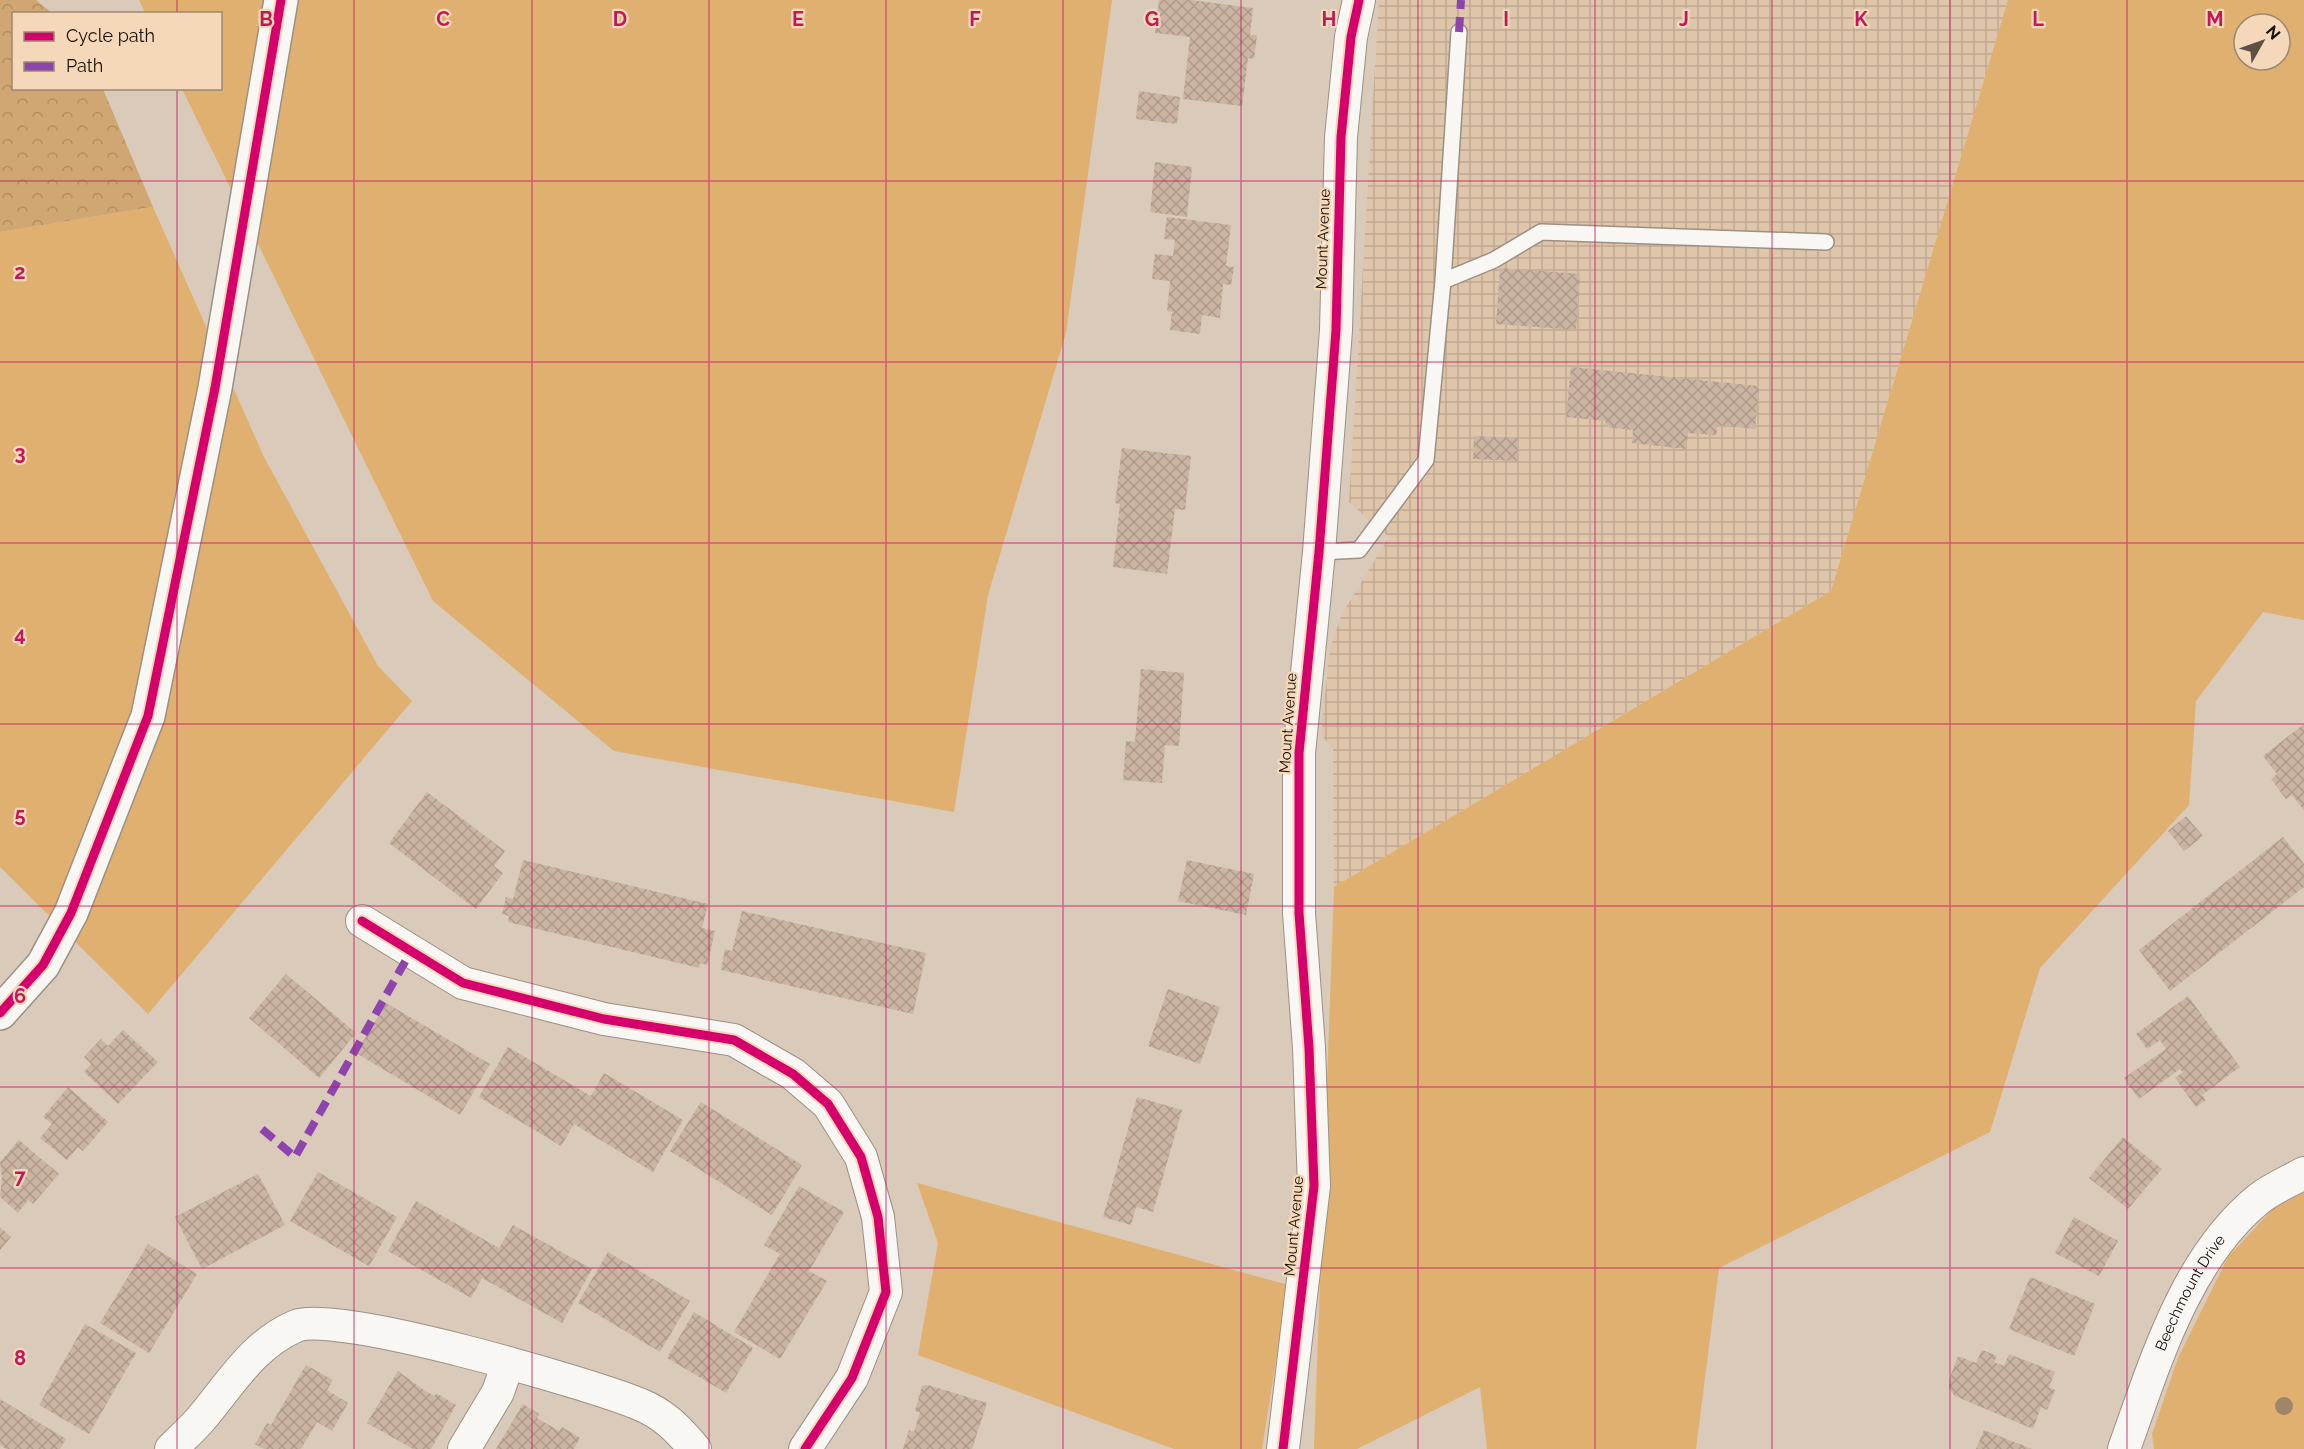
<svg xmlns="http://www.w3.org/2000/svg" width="2304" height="1449" font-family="Raleway,sans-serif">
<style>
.industrial{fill:url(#industrial-grid)}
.green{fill:#e0b070;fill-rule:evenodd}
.forest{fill:url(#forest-crowns)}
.building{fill:url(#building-cross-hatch)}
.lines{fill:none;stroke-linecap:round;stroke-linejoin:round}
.lane-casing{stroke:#9c9083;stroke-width:18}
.street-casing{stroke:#9c9083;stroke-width:34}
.secondary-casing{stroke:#9c9083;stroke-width:36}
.lane{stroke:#f9f7f4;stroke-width:15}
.street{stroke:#f9f7f4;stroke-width:32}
.secondary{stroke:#f9f7f4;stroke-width:33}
.quiet{stroke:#8e44ad;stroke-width:8;stroke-dasharray:15 8;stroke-linecap:butt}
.cycleway-casing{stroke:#f4d8b9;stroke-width:13}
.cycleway{stroke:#d6006c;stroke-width:9}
.tree{fill:#a08668}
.grid{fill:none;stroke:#c2185b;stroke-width:1.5;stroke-opacity:0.55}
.labels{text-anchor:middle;stroke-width:4.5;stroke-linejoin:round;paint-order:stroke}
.street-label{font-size:15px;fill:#180f05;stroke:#f4d8b9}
.grid-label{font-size:20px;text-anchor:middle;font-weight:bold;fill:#c2185b;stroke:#f4d8b9;stroke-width:4.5;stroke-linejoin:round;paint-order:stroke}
</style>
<defs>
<pattern id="industrial-grid" width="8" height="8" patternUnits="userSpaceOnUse" patternTransform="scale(1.5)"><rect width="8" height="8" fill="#dfc6aa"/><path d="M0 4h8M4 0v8" fill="none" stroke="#bfa991"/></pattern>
<pattern id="forest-crowns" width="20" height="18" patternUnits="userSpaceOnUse" patternTransform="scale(1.5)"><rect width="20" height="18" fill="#d0a672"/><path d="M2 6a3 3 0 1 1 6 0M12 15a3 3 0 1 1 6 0" fill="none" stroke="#b28e61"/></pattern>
<pattern id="building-cross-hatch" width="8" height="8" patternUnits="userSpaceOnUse" patternTransform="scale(1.5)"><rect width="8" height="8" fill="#ccb4a3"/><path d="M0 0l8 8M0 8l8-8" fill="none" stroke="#ae9a8b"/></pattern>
</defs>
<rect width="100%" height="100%" fill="#dacab9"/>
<path class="industrial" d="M1379,0h629l-177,591 -497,296 -1,-138 -12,-14 9,-86 12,-35 47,-77 -40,-35z"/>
<path class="green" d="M139,0h973l-46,333 -78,262 -34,217 -340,-61 -181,-150 -251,-512 38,-1v-74l-75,-1z
M2008,0h296v620l-41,-8 -67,89 -7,104 -149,163 -50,164 -271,136 -23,181h-209l-7,-62 -123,62h-43l20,-562 497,-296zM2244,24h36v36h-36z
M153,207l111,250 114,209 34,35 -264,313 -148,-147v-635z
M917,1183l371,102 -26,164h-88l-256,-94 20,-112z
M2304,1192v257h-150l-2,-15 26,-76 50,-101 44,-47z"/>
<path class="forest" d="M0,0h36l16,13 -38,1v74l89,1 50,118 -153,25z"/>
<path class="building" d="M1159,0h32l62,8 -3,27h7l-3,24 -6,-1 -6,48 -59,-7 7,-62 -35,-4z
M1139,91l41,6 -3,27 -41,-5z
M1155,162l37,5 -5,50 -37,-5z
M1167,217l64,8 -5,41 8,1 -3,18 -8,-1 -3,34 -18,-3 -2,19 -30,-4 2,-18 -5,-1 3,-30 -18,-2 3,-25 18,2 2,-16 -11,-1z
M1500,268l80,6 -4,56 -80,-6z
M1571,367l188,19 -4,43 -37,-4 -2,10 -28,-2 -2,16 -54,-6 1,-13 -28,-3 1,-6 -40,-4z
M1474,436l44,2 -1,23 -44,-2z
M1122,448l69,8 -6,54 -10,-1 -8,65 -54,-7 7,-63 -5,-1z
M1141,669l43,4 -5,73 -14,-1 -3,38 -39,-3 3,-39 9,1z
M2304,724v86l-12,-15 -6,4 -15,-20 6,-5 -14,-18z
M427,792l78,59 -11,15 9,7 -27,36 -87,-66z
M2186,816l17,20 -19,15 -16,-20z
M2283,837l21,27v23l-134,104 -31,-41z
M523,860l185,44 -6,24 13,3 -8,34 -7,-2 -1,5 -191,-46 1,-6 -7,-2 4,-17 7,2z
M1187,860l67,14 -8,41 -68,-14z
M742,911l184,42 -13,61 -192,-44 4,-21 7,2z
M286,974l70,59 -37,45 -70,-60z
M1168,989l52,18 -20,57 -52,-18z
M2188,996l52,71 -38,28 4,5 -10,7 -21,-29 8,-6 -3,-3 -41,30 -15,-21 42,-29 -6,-9 -13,9 -11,-15z
M386,1003l104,61 -30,51 -104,-62z
M123,1030l35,32 -40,42 -34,-32 7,-8 -7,-7 17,-18 7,7z
M508,1047l83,49 13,-23 79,47 -30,52 -79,-48 -13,22 -82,-49z
M68,1087l40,35 -25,29 -5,-4 -11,13 -27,-22 12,-14 -9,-7z
M1137,1097l45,13 -29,102 -17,-5 -5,18 -28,-8z
M701,1102l101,63 -30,50 -102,-64z
M2123,1137l39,32 -34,40 -39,-31z
M19,1140l40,34 -26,30 -5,-4 -10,13 -18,-16 2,-20 -2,-15z
M318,1172l79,45 -28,49 -79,-45z
M258,1174l27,51 -83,44 -27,-52z
M799,1186l45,26 -35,59 18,10 -47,78 -46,-27 46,-78 -16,-9z
M416,1201l83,47 14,-23 79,44 -30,54 -80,-45 -11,20 -83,-47z
M2074,1217l44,24 -19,35 -44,-23z
M0,1227l11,10 -11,13z
M148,1244l49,30 -48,79 -49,-30z
M608,1252l82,49 -30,51 -82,-49z
M2030,1277l65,27 -21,52 -65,-27z
M694,1312l59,36 -27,45 -59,-35z
M85,1324l51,29 -47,81 -50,-29z
M1982,1350l15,6 -3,6 10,4 5,-12 46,18 -6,15 6,3 -8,20 -6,-3 -8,22 -78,-33 -6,-7v-9l9,-24 18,7z
M306,1365l27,15 -6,10 21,13 -16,28 -15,-9 -16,27h-37l-9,-5 12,-21 4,2z
M398,1371l27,20 10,5 1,-3 20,12 -25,44h-18l-46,-26z
M928,1385l59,18 -15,46h-69l6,-19 5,2 6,-20 -5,-1 7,-25z
M0,1399l66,40 -6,10h-54l-6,-4z
M523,1404l16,10 -2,4 22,13 3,-4 18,11 -6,11h-78z
M1984,1430l48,19h-56z"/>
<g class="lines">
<g class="lane-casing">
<path id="lane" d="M1443,281l51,-21 47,-28 285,10
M1319,552l40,-2 67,-90 17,-179 16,-249"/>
</g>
<g class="street-casing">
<g id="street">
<path d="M362,921l101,62 141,36 130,21 59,34 35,30 33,53 17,60 8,75 -34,86 -47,71"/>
<path d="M171,1449c10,-10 20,-19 29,-29 30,-35 52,-75 96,-94 39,-17 295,58 343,78 25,10 39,25 56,45"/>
<path d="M464,1449l34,-57 10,-29"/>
<path d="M1283,1449l31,-263 -5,-138 -10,-135v-160l20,-201 17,-222 5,-193 10,-100 8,-37"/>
<path id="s1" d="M2124,1449c31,-86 62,-192 136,-251 13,-10 30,-17 44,-25"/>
</g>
</g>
<g class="secondary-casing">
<path id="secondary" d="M0,1013l43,-48 28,-52 77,-197 67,-328 66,-388"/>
</g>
<use href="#lane" class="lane"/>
<use href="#street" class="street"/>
<use href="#secondary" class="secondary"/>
<path class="quiet" d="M1459,32l2,-32
M262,1129l33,28 116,-206"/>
<g class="cycleway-casing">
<path id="cycleway" d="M362,921l101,62 141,36 130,21 59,34 35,30 33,53 17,60 8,75 -34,86 -47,71
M0,1013l43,-48 28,-52 77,-197 67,-328 66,-388
M1283,1449l31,-263 -5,-138 -10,-135v-160l20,-201 17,-222 5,-193 10,-100 8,-37"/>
</g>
<use href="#cycleway" class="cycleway"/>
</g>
<circle class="tree" cx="2284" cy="1406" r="9"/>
<path class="grid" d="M177,0v14M354,0v1449M532,0v1449M709,0v1449M886,0v1449M1063,0v1449M1241,0v1449M1418,0v1449M1595,0v1449M1772,0v1449M1950,0v1449M2127,0v1449M177,88v1361M0,181h2304M0,362h2304M0,543h2304M0,724h2304M0,906h2304M0,1087h2304M0,1268h2304"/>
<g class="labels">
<g class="street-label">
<text transform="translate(1323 239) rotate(-88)" y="5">Mount Avenue</text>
<text transform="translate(1288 723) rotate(-86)" y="5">Mount Avenue</text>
<text transform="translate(1294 1226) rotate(-85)" y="5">Mount Avenue</text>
<text dy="5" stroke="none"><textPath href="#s1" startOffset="170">Beechmount Drive</textPath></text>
</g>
</g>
<g class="grid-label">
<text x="266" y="26">B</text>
<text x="443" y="26">C</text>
<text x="620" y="26">D</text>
<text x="798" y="26">E</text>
<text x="975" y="26">F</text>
<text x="1152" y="26">G</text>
<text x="1329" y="26">H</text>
<text x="1506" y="26">I</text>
<text x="1684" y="26">J</text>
<text x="1861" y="26">K</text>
<text x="2038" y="26">L</text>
<text x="2215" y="26">M</text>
<text x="20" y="279">2</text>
<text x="20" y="460">3</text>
<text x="20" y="641">4</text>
<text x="20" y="822">5</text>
<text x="20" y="1003">6</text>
<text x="20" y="1184">7</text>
<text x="20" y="1365">8</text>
</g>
<rect x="12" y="12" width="210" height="78" fill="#f4d8b9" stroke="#9c8871" stroke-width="1.5"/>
<rect x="24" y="32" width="30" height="9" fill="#d6006c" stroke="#9c8871" stroke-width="1.5"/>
<text x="66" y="42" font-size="18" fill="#180f05">Cycle path</text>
<rect x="24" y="62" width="30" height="9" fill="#8e44ad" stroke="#9c8871" stroke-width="1.5"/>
<text x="66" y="72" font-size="18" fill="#180f05">Path</text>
<g transform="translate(2262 42) rotate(50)"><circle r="28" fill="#f4d8b9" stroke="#9c8871" stroke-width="1.5"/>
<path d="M0-4.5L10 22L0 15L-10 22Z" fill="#5c5044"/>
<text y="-9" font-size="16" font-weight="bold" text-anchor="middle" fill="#180f05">N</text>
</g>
</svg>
